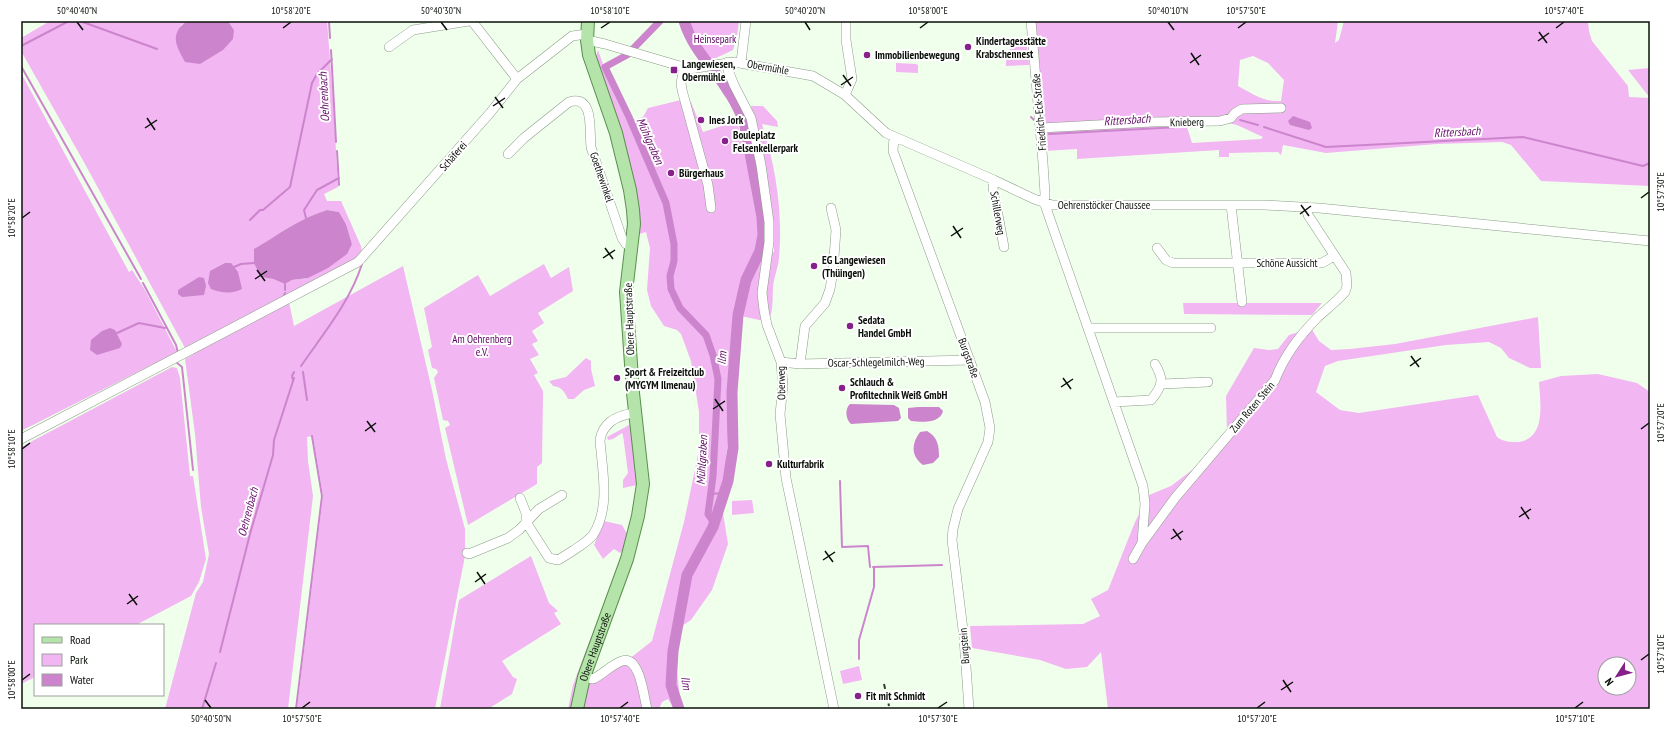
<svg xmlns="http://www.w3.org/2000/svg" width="1671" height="730" font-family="'PT Sans Narrow',sans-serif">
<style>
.green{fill:#f2b6f2;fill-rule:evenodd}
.water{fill:#cc85cd}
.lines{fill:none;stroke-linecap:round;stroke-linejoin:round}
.stream{stroke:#cc85cd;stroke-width:2}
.canal{stroke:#cc85cd;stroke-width:7}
.river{stroke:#cc85cd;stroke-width:11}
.minor-casing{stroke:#8b9c87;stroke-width:10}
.major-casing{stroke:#598e4d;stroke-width:14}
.minor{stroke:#fff;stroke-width:9}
.major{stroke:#b5e4aa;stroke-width:12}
.rail{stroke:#323a30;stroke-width:2;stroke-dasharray:5 5;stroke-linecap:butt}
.ticks{fill:none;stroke:#0a1009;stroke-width:1.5}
.poi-dot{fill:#862189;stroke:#fff;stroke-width:1.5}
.labels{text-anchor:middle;stroke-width:4;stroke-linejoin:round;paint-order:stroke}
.park-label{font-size:11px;fill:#5b005f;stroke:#fff}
.poi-label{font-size:11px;font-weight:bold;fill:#0a1009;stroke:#fff;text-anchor:start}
.street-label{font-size:11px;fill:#0a1009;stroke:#fff}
.water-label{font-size:12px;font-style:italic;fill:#670f6b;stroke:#fff}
.neatline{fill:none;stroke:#0a1009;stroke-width:1.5}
.ticks-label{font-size:10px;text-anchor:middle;fill:#0a1009}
</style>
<rect width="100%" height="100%" fill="#f0ffec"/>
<path class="green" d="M50,21h137l-7,5 54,4 -6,-9h99l6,77 5,89 -14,7 3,7h14l20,45 1,6 -3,5 -174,91 -100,-184 -64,-113v-13zM327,210l12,2 7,12 6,20 -44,34 -16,2 -7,4 -12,-5 -12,-2 -6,-28c23,-14 45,-31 72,-39z
M687,21h52l-2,15 -4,14 -17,8 -8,2 -9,-11z
M1035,21h303l-3,22 4,-3 5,-19h244l1,10 3,10 36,45 1,11 21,1v88l-109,-5 -30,-36 -9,-3 -65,2 -111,9 -43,-8 -2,10 -3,-3 -49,1v4h-10v-7l-142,9v-10l-32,2 -6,-91zM1253,56l15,7 16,17 -3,21c-18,1 -28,-7 -43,-15l2,-26zM1224,122l13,3 26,12 -2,2 -69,4 -6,-19z
M1026,37l3,28 -23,1c-1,-10 6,-17 6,-27z
M598,50l10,28h3l22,42 10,-3 5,-9 37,-9 6,3 12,30 34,-11 7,26 14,70 5,40 11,-5 -2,-34 -21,-112h12l14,15 1,6 -16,-3c14,43 21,90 17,134 -1,11 -6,21 -6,31 -1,12 1,21 -5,33l-27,-6 -10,65 -8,132 5,31 -16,46 -21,30 -11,7 -5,25 6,57h-7l-6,-10 -6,3 -3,7 -12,-4 -18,-46 23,-18 32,-119 15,-72v-38l-8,-51 -10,-27 -4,-4 -13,-4 -13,-20 -4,-16 3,-42 -4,-16 -10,3 4,-16 -5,-33 -13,-53 -27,-74z
M896,63l20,1 2,1v8l-22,-1z
M1650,68v30l-22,-28z
M21,73l108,199 3,-2 13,20 32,62 -156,79z
M544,264l7,14 18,-11 4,24 -35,22 6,10 -12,8 6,10 -6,3 7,11 -9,4 8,14 -4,2 9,16v5l-1,67 -5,4v17l-69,41 -23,-97 5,-3 -2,-4 -5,-1 -9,-42 4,-6 -2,-3 -4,-1 -4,-18 4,-3 -8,-39 54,-33 12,21z
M403,266l29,124 14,69 19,70v27l-30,153h-138l26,-213 -10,-60 -6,1 1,24 5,35 -25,213h-123l31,-116 7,-11 6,-28 -8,-47 -6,-73 -10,-75 9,-5 1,-4 94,-48 5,24z
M1183,303h139l-10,12 -128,-1z
M1538,317l3,51h-11l-21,-10 -8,-10 -12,-6 -43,3 -108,16 -13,5 -9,26 24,18 19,3 119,-18 19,42c7,5 13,5 21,5 29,-3 22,-41 21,-60l22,-6 37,-2 39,9 13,9v317h-542l-7,-57 -14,15 -21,2 -26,-9 -68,-12 -2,-22 113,-2 17,-8 -9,-17 17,-9 27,-68 14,-27 22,-9 25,-19 31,-35 -1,-36 28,-48 15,2 9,-1 11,-14 22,-7 8,13 12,9 19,-1 45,-5zM1605,664h24v24h-24z
M586,358l5,3v8l4,17 -11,4 -10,9h-6c-4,-8 -6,-12 -15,-13l-4,-5 17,-4z
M172,367l5,1 3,10 10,98h3l13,83 -7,23 -8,14 -55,29h-101v52l-14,7v-237z
M631,424l6,61 -14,3v-8l5,-7 -5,-38 -1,-2 -9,6 -5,1 -1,-3z
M752,500l2,13 -22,2v-14z
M604,521l18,4 7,12 -6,14 -3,2 -6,-4 -11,10 -9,-14z
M531,556l18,47 9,8 -4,2 7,11 -59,37 11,16 4,2 -5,15 -24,15h-48l19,-109z
M591,637l1,2 -19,70h-5l5,-24z
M626,663l6,3 14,43h-66l6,-24z
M859,666l3,14 -19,4 -3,-13z"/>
<path class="water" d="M187,21h41l6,9 -1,9 -10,11 -23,14 -15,-2c-9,-16 -16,-28 2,-41z
M1293,116l17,6 2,6 -3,2 -19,-5 -2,-4z
M327,210l12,2 7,12 6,20 -5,10 -19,14 -20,10 -16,2 -7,4 -12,-5 -12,-2 -7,-14v-14c24,-14 46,-31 73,-39z
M225,263h6l7,9 4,17c-9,5 -21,4 -31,0l-3,-6 2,-12z
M199,277l5,1 2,8 -2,9 -22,2 -4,-3v-4z
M110,328l5,2 7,14 -2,4 -23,7 -7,-5 1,-10 11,-9z
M850,404l44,1 5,3 2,10 -3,3 -47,3c-6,-5 -6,-16 -1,-20z
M918,407h21l4,4c-3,13 -22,11 -32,10l-3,-3v-10z
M927,431c11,6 12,15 12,26l-6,6 -10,2c-12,-9 -12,-21 -3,-33z"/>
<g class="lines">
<path class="stream" d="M80,21l77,28
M329,21l1,17
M21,46l48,-25
M331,50l5,92
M21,66l120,213
M1031,117l3,3
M1240,120l18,5
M1264,127l62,20 197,-10 120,29 7,-3
M1049,134l149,-8
M337,151l2,34
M306,218l-2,-8 13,-20 22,-12
M250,220l10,-10h3l27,-23 22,-104 5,-9 15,-15
M234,267l7,-3 13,-1
M143,283l33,62 2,8
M285,290v-6
M283,298l2,-5
M117,333l22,-10 26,5
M176,362l6,5 11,103
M301,366c22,-32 49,-64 61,-102
M303,372l4,28
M293,380l-1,-4 2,-4
M840,481l2,66 26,-1 2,21
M711,494l12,-1
M873,567l69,-2
M220,652l30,-118 23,-79 1,-15 20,-62
M859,659v-19l15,-53v-19
M202,709l14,-46
M296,709l26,-213 -10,-60"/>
<path class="canal" d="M660,21l-33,34 -22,12 24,50 37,86 8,41v17l-4,15 1,13 9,19 26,27 7,20 5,24 -5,97 -5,38 6,9"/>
<path class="river" d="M679,709l-8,-24 2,-34 14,-76 26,-48 15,-46 5,-33 -1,-56 6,-77 8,-35 14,-29 3,-16 -1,-18 -18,-96c-5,-11 -9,-21 -16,-30 -16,-26 -34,-39 -44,-70"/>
<g class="minor-casing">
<path id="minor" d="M472,21l45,58
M1031,21l12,142 2,31 -1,8 99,284 2,18 -3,39
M587,40l18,4 85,25 44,-7 79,14 32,19 41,38 108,47 40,19 18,6h213l54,3 331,33
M389,47l24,-17 56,-9
M728,62v8l6,15 17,33 10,47 8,57v20l-7,51 2,17 3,15 14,37 2,24 -3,28 6,64 48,231
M741,62l5,-41
M684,68l-3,15 1,7 26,95 3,23
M845,95l7,-16 -6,-39v-19
M1041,128l111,-6 68,-1 11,-3 4,-5 7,-4 39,-1
M894,137l-1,14 92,251 5,26 -2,14 -30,67 -5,20 -1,11 12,98 5,71
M508,154l16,-16 45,-36c26,-8 20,30 22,45 1,4 3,8 4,12l27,79 4,6 5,3
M994,180l-1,8 11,59
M1231,205l11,97
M1157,248l9,12 7,3h149l12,-7
M1088,328h123
M781,362l19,2 170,-4
M800,364l5,-38 20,-23 5,-14 3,-18 3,-41 -5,-22
M1162,384l46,-2
M1114,402l37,-2c12,-14 13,-21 4,-36
M21,439l337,-177 132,-149 27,-34 55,-43 15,-2
M520,498l6,15v9l23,36 9,2c5,-3 10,-6 16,-10 6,-4 14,-9 19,-15 18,-28 9,-65 7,-95 3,-18 18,-25 35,-27
M467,553l2,1 39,-16 11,-8 20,-21 23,-14
M1133,559l9,-16 33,-45 100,-118c9,-24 24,-44 43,-63 9,-8 19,-16 27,-25l2,-6 -1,-13 -38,-58 -2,-8
M584,677l9,2c10,-5 18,-14 29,-18 18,-6 22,37 25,48"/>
</g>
<g class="major-casing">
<g id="major">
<path id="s1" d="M577,709l7,-32 43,-118 11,-43 5,-32 -10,-91 -7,-101 8,-68 -1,-14 -3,-20 -14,-57 -27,-78 -2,-15 1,-19"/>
</g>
</g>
<use href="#minor" class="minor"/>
<use href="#major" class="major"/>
<path class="rail" d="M884,684l5,22"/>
</g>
<path class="ticks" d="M77,22l6,8M441,22l6,8M805,22l5,8M1168,22l6,8M283,28l8,-6M601,28l9,-6M920,28l8,-6M1238,28l8,-6M1556,28l8,-6M1539,32l8,11M1538,41l11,-8M1191,53l8,12M1190,63l11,-8M843,75l8,11M841,85l12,-8M495,97l8,11M493,106l12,-8M147,118l8,12M145,128l12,-8M1641,198l8,-6M1301,205l8,11M1300,214l11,-8M22,218l8,-6M953,226l8,12M951,236l12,-8M605,248l8,11M603,258l12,-8M257,270l8,11M255,279l12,-8M1411,356l8,11M1410,366l11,-8M1063,378l8,11M1061,387l12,-8M715,399l8,12M713,409l12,-8M367,421l8,11M1641,429l8,-6M365,431l11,-8M22,449l8,-6M1521,507l8,12M1519,517l12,-8M1173,529l8,11M1171,539l12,-8M825,551l8,11M823,560l12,-8M477,572l8,12M475,582l11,-8M129,594l8,11M127,604l11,-8M1641,660l8,-6M22,680l8,-6M1283,680l8,12M1281,690l12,-8M205,700l6,8M302,708l8,-6M620,708l8,-6M938,708l9,-6M1257,708l8,-6M1575,708l8,-6"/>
<g class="poi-dot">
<circle cx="968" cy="47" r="4"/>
<circle cx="867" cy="55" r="4"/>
<rect x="670" y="66" width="8" height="8" rx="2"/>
<circle cx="701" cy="120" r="4"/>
<circle cx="725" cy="141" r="4"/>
<circle cx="671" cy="173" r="4"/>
<circle cx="814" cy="266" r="4"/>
<circle cx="850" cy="326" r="4"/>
<circle cx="617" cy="378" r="4"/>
<circle cx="842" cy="388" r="4"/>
<circle cx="769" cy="464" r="4"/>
<circle cx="858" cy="696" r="4"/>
</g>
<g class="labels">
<g class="park-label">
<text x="715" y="43">Heinsepark</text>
<text x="482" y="343">Am Oehrenberg<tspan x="482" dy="13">e.V.</tspan></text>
</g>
<g class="poi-label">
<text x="976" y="45">Kindertagesstätte<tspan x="976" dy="13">Krabschennest</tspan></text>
<text x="875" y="59">Immobilienbewegung</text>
<text x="682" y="68">Langewiesen,<tspan x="682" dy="13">Obermühle</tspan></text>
<text x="709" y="124">Ines Jork</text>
<text x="733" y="139">Bouleplatz<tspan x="733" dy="13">Felsenkellerpark</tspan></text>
<text x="679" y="177">Bürgerhaus</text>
<text x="822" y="264">EG Langewiesen<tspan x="822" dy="13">(Thüingen)</tspan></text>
<text x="858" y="324">Sedata<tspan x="858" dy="13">Handel GmbH</tspan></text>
<text x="625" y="376">Sport &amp; Freizeitclub<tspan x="625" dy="13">(MYGYM Ilmenau)</tspan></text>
<text x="850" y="386">Schlauch &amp;<tspan x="850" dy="13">Profiltechnik Weiß GmbH</tspan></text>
<text x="777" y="468">Kulturfabrik</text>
<text x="866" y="700">Fit mit Schmidt</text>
</g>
<g class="street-label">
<text transform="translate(768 67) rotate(10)" y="4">Obermühle</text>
<text transform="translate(1039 112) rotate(-95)" y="4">Friedrich-Eck-Straße</text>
<text transform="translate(1187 122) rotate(-1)" y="4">Knieberg</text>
<text transform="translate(453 156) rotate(-49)" y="4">Schäferei</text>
<text transform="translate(602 177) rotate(71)" y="4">Goethewinkel</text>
<text x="1104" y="209">Oehrenstöcker Chaussee</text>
<text transform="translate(998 213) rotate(80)" y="4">Schillerweg</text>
<text x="1287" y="267">Schöne Aussicht</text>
<text transform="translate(629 319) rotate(-92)" y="4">Obere Hauptstraße</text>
<text transform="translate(969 358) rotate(70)" y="4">Burgstraße</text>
<text transform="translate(876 362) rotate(-1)" y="4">Oscar-Schlegelmilch-Weg</text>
<text transform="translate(781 383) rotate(-91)" y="4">Oberweg</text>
<text transform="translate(1252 407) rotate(-50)" y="4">Zum Roten Stein</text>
<text dy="4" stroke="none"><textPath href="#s1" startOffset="65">Obere Hauptstraße</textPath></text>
<text transform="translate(964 646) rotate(-94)" y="4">Burgstein</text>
</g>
<g class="water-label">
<text transform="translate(324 97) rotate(-93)" y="4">Oehrenbach</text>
<text transform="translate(1127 120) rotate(-4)" y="4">Rittersbach</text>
<text transform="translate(1457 132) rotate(-3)" y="4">Rittersbach</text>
<text transform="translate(650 141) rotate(66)" y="4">Mühlgraben</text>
<text transform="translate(722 358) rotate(-86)" y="4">Ilm</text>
<text transform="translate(702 460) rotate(-87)" y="4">Mühlgraben</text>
<text transform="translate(248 512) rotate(-75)" y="4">Oehrenbach</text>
<text transform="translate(686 683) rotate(82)" y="4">Ilm</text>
</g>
</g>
<rect width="1671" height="730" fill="none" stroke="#ffffff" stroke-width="44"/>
<rect x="34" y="624" width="130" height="72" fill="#ffffff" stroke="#9d9f9d"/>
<rect x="42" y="637" width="20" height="6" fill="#b5e4aa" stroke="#9d9f9d"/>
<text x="70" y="644" font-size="12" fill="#0a1009">Road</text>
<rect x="42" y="654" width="20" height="12" fill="#f2b6f2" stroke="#9d9f9d"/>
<text x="70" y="664" font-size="12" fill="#0a1009">Park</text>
<rect x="42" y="674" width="20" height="12" fill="#cc85cd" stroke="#9d9f9d"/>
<text x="70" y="684" font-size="12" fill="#0a1009">Water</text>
<g transform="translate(1617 676) rotate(234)"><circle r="19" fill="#ffffff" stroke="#9d9f9d"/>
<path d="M0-3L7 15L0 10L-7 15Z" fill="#862189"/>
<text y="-6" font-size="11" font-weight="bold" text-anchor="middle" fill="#0a1009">N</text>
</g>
<rect x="22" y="22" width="1627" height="686" class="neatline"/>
<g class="ticks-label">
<text x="77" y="14">50°40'40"N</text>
<text x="291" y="14">10°58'20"E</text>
<text x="441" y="14">50°40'30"N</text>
<text x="610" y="14">10°58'10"E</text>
<text x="805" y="14">50°40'20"N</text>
<text x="928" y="14">10°58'00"E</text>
<text x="1168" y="14">50°40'10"N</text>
<text x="1246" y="14">10°57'50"E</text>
<text x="1564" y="14">10°57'40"E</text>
<text transform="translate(1660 192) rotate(-90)" y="4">10°57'30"E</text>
<text transform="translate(11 218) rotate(-90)" y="4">10°58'20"E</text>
<text transform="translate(1660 423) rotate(-90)" y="4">10°57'20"E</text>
<text transform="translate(11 449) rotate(-90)" y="4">10°58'10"E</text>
<text transform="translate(1660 654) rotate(-90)" y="4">10°57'10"E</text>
<text transform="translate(11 680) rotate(-90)" y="4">10°58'00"E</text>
<text x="211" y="722">50°40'50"N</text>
<text x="302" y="722">10°57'50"E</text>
<text x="620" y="722">10°57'40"E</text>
<text x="938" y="722">10°57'30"E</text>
<text x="1257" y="722">10°57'20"E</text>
<text x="1575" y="722">10°57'10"E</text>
</g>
</svg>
